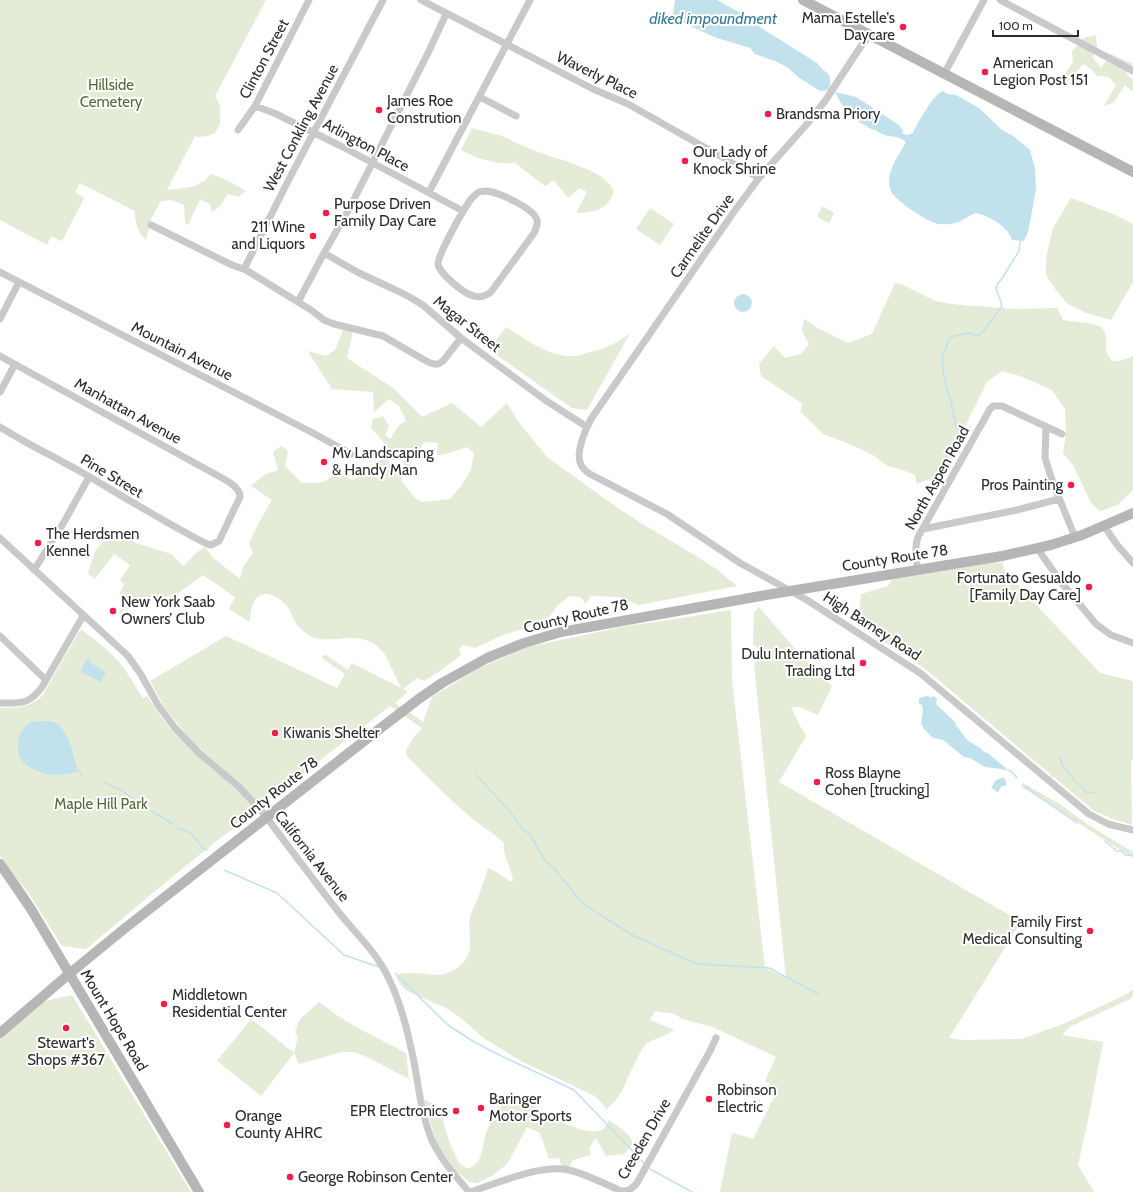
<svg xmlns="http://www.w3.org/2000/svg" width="1133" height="1192" font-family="Cabin,sans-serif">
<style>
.green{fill:#e4ebd7;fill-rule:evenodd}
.water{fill:#c1e2ed}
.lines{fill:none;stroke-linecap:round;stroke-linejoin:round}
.stream{stroke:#c1e2ed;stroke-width:1.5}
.street{stroke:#c9c9c9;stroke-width:7}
.secondary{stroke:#b6b6b6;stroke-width:10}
.poi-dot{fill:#f51c47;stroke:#fff;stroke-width:1.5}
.labels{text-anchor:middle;stroke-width:4;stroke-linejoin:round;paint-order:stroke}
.poi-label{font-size:15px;fill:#2c2c2c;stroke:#fff;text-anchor:start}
.street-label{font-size:15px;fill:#2c2c2c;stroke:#fff}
.park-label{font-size:15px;fill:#556a36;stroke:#fff}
.water-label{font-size:16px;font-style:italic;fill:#337b94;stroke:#fff}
</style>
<rect width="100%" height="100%" fill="#fff"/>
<path class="green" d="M0,0h266l-51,96 5,10v18l-5,9 -7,3 -10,1 -3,-1 -28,54 25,-3 12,-6 7,-7 16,6 19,11 -8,6 -10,-3 -8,12 -9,7v-8l-11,-6 -12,26 -3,-2 -1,-18 -13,-5 -10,1 -10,18 -5,21c-9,-10 -11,-16 -11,-29l-55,-28 -5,9 9,6 -22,43 -11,-5 -4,9 -47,-25z
M1096,35l1,15 -5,7 9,11 10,-14 22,10 -7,10 7,6v12l-8,-7 -11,17 -10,4 12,-21 -7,-8 -12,-1 -6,-7 -8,-5 -15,17 -6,-3 11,-16 -1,-11 12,-13z
M472,128c5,1 10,3 15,4 5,2 10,2 15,4 6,2 12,7 19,9 8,4 17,7 26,10 17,6 52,15 63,30 5,5 4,11 -1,16 -8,11 -21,12 -33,12l11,-21 -7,-4 -12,10 -14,-18 -9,6 -30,-23h-16l-21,-5 -17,-8z
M1071,198l42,16 20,10v58l-22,38 -25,-7 -18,-9 -13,-15 -9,-14v-14l2,-12 5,-21z
M822,206l12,7 -5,10 -12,-6z
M650,208l24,16 -14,21 -24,-16z
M895,283l8,2 32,16 10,2 23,3h9l38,3 42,-1 6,12c9,2 34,2 40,9 3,4 4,10 3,15 0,7 1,12 6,17 8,0 14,-1 21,-6v135l-15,15 -18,6 -9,-8 -18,-38 -10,-12 3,-20 -1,-24 -13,-19 -32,-14 -18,-5 -15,11 -54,109 -4,-12 -12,5 -2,-9 -12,-5 -15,-4 -15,-11 -21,-10 -29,-11 -23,-23 3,-7 -42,-28 -2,-12 15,-18 11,12 16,-4 8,-10 -7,-13 2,-12 12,8 32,16 24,-9z
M506,327c21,13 44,31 70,29 6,-1 13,-4 18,-5 14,-4 25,-9 36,-18l-43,77 -15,-2 -88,-62 3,-15 2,7 8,1z
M343,330l10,1 -6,27 46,30 29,29 30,-14 29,24 26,-24 10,17 30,37 62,45 32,21 60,36 18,12 18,15 -98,19 -20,-8 -29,-1 -4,8 -6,-7 -10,-1 -12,9 -9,12 -26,12 -20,6 -28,13 -12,-3 -4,4 2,6 -21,16 -16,10 -7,-3 -14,11 5,3 -13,11 28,19 9,-25 47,-29 49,-21 98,-21 43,-6 62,-10 1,70 33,288 21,10 -32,-313 8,-13 -9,-8 1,-32 5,-5 42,49 31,30 -14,29 -18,-8h-9l8,17 7,12 -27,46 242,140 -72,116 14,2 58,-1 42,-15 64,-30 6,-5v7l-3,3 -59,27 -9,9 41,7 -14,73 -11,50 16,27h-374l12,-59 21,6 25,-50 -13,-8 11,-24 -63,-30 -31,-8 -7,-5 -20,-3 -5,9 24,10c-8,7 -22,8 -30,16 -2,3 -4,7 -6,11 -11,19 -13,37 -31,52l-10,-11 -4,-3 -72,-34 -36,-22 -23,-20 -16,-11 -39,-17 -7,-7 -4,-8c7,-6 31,-1 42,-1 13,0 31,-13 32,-27 1,-10 -2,-21 0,-31 2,-6 5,-12 7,-17 4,-11 8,-21 11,-32l5,2 17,11h3c-1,-13 -11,-25 -9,-38 -9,-9 -20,-15 -30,-23 -24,-20 -45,-41 -67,-64l-1,-5c4,-7 8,-17 15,-21l1,-2 -32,-22 -66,51 -44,37 -22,7 -69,-63 -24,-30 -15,-27 76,-45 111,52 8,-14 -22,-15 -1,-2 2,-2h2l22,15 4,-7 49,25c-3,-6 -6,-13 -9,-19 -3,-5 -5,-12 -9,-17 -8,-11 -24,-15 -38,-14 -10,1 -23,3 -33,-1 -6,-3 -13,-9 -16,-14 -3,-4 -4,-9 -7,-14 -6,-8 -18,-18 -28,-14 -10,4 -10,17 -11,26h-2l-19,-12 6,-12 -32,-22 -26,19 -11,3h-25l-22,17 6,-15 -6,-4 5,-11 -4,-4 10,-15 -16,-11 -19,25 -7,-5 7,-23 18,-22 23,14 35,11 13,12 12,-13 9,-6 7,10 28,22 3,-12 10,-14 -4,-9 7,-16 16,-28 -21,-14 13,-11 14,-5 -5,-18 8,-6 7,5 -3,15 17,17h15l9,-2 13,-11 10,9 4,1 14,-7 8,-5 4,-6 2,-7 7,-8 -17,-19 2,-9 10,-3 6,10 -4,9 5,4 9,-14 7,-4 -7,-15 -10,-7 -15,13 -1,-20 -41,-3c-8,-13 -17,-25 -24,-38l18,5 9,-6zM424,442l14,1 -1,12 13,-2 17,-6 7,6 -3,17 -10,16 -11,13 -27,3 -8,-4 -12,-15 -3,-14 -11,-6 2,-12 6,-1c5,5 4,9 7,15l5,2z
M997,562l1,1 5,-1 1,8 96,103 33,8v78l-2,1 1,65 -22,-7 -17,-8 -38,-32 -4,-1 -1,-3 -126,-106 -59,-38 1,-2 -8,-5 3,-29 27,-8 4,-7z
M82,630c12,9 24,18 34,29 11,11 18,26 27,39l4,-2 13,19 13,17 29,28 18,15 35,32 -12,16 -19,12 -58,47 -80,67 -24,-3 -33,-52 -29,-38v-148c18,-1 28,1 42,-12l37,-64z
M1023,783l38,22 26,19 46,28v6l-111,-71 -1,-2z
M72,995l119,197h-191v-155l40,-35z
M319,1002l22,16 15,9 50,26 3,26 -42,-22 -13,-5h-13l-13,4 -29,8 -5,-11 -33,43 -44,-35 34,-42 43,34 4,-16 -3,-5 5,-13z
M424,1099l18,10 2,16 6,19 9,19 7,5h4l8,-6 4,-10 4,-20 17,-30h12l6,-3c18,10 60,39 80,31 4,-1 6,-6 8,-10 9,7 21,12 24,24l-9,10 -18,2 -10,-18 -7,10 2,7 -18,5 -3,6 -8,1 -3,-9 -10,1 -9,-26 -13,-6 -20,37 -15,12 -15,7 -8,-1 -13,-11 -17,-24 -6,-15z"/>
<path class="water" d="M675,0h42l31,17 7,7 62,39c10,13 16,8 12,27l-9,1 -22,-14 -11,-10 -10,-5 -22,-8 -5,-6 -36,-11 -32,-15 -9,-8z
M943,91l5,3 8,1 23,13 23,22 11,6 17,14 5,19 1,21 -8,42 -4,9 -12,-1c-4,-14 -23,-24 -36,-27 -8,3 -16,10 -25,11 -5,0 -12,1 -16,-1 -10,-3 -37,-21 -43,-30 -2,-3 -3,-7 -3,-12 0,-13 11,-28 17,-39 -11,-9 -18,-2 -30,-12 -7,0 -24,-13 -29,-19 -5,-5 -9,-13 -12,-19l21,5 43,28 4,5 -1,3 5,2 6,-2c4,-9 21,-40 30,-42z
M734 303a9 9 0 1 1 18 0a9 9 0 1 1-18 0Z
M88,658l2,2 -1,2 17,10 -6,10 -20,-11z
M926,696l5,1 3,-1 3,3 -1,5 19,18 1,3 11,15 13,8 4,4 4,1 20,17 -23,-3 -15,-9 -6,-1 -21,-17 -10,-2 -9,-9 -3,-6 2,-12 -1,-6 -3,-1v-6z
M45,721c4,0 8,0 12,3 13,9 16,31 20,45l2,2c-8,2 -17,5 -25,4 -9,0 -24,-6 -31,-13 -10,-11 -5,-35 9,-40 4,-1 9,-1 13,-1z
M1004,777l3,8 -6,2 -3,5 -7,-4 5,-8z"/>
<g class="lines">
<path class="stream" d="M960,453l-3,-7 3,-15 -4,-5 -5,-25 -4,-12 -3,-13 -2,-17 8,-22 19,-4 10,3c9,-9 15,-20 23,-30l-2,-7 -4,-10 1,-4 6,-8 16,-26 1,-10
M931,482c5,-14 14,-25 25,-35
M1060,756l2,9 14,17 8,7 3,4h9
M1008,770l4,2 5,6
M79,771l3,4
M476,775l32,34 13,18 9,8 16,27 7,5 29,36 50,32 65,29 72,4 51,27
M105,782l7,4 11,5 12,10 38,23
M1025,787l52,36
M178,828l13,5 12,15 5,2
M1105,841l12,10h5l3,4h8
M224,870l53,23 67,62 35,12
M395,973l53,52 23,15 24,13 79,37 70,73
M650,1169l42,23"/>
<path class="street" d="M421,0l172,89 35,15 131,74
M1000,0l133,71
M870,35l-9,11 -36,55 -18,23 -48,54 -26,35 -142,206c-6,11 -16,34 -10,46 2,4 6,7 9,9l77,40 73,49 67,37 113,73 169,141 19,10 25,6
M944,74l40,-74
M480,97l36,19
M255,106l19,7 67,33 122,65
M238,130l17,-24 54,-106
M488,191c11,2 46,17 49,29 1,4 -1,9 -3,13l-43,59c-5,4 -10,6 -17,4 -9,-1 -35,-23 -36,-32 0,-9 28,-61 36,-68 4,-5 8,-5 14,-5z
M429,192l101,-192
M151,225l81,40 14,5 65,40 13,10 10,4 49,12 45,26c6,2 9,4 15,-1l18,-23
M324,253l33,19 45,21 11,6 11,7 37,32 84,62 42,27
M244,269l42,-84 97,-185
M0,272l313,161 38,21
M298,302l26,-49 25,-44 80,-158 17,-37
M0,319l19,-37
M0,356l213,117c8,5 28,13 27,24l-21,44 -8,4 -4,-1c-43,-22 -83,-47 -124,-71 -28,-16 -56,-29 -83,-46
M0,392l15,-28
M1046,427l-1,31 8,25 22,54
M1104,526l14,20 15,17
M923,529l94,-19 42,-11
M0,538l128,118 12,17 18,32 17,23 24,25 40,34 21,22c27,35 53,71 81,106 17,21 36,38 47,62 14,28 21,60 27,90 4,24 7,48 16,71 9,21 24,37 38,54
M1037,548l24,34 35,42 15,11 22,8
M34,570l30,-48 25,-45
M918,570c-2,-11 -4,-22 0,-33l72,-128 3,-3h9l60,28
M0,636l46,44
M0,703c20,0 29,2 42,-16l41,-71
M470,1192c28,-9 70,-28 99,-22 17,4 36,14 52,21 8,0 11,-2 16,-8l73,-132 6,-13"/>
<path class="secondary" d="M803,0l330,172
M0,864l12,17 19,28 168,283
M0,1033l69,-59 55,-45 249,-195 47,-36 22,-15 45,-25 37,-15 37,-11 205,-37 236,-39 49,-11 31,-10 51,-22"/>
</g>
<g class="poi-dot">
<circle cx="903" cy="27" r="4"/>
<circle cx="985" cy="72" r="4"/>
<circle cx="379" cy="110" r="4"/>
<circle cx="768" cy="114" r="4"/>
<circle cx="685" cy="161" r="4"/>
<circle cx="326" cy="213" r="4"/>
<circle cx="313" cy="236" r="4"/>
<circle cx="324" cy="462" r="4"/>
<circle cx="1071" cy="485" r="4"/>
<circle cx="38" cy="543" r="4"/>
<circle cx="1089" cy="587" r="4"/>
<circle cx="113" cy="611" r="4"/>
<circle cx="863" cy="663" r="4"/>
<circle cx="275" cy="733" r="4"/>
<circle cx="817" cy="782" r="4"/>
<circle cx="1090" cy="931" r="4"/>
<circle cx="164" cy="1004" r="4"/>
<circle cx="66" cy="1028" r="4"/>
<circle cx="709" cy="1099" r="4"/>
<circle cx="481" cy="1108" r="4"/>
<circle cx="456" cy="1111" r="4"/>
<circle cx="227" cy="1125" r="4"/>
<circle cx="290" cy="1177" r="4"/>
</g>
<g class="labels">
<g class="poi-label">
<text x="895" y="23" text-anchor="end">Mama Estelle's<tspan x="895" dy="17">Daycare</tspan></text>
<text x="993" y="68">American<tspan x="993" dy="17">Legion Post 151</tspan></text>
<text x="387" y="106">James Roe<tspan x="387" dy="17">Constrution</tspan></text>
<text x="776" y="119">Brandsma Priory</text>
<text x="693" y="157">Our Lady of<tspan x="693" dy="17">Knock Shrine</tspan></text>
<text x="334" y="209">Purpose Driven<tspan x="334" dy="17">Family Day Care</tspan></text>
<text x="305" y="232" text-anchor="end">211 Wine<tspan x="305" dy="17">and Liquors</tspan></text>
<text x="332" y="458">Mv Landscaping<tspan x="332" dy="17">&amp; Handy Man</tspan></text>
<text x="1063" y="490" text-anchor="end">Pros Painting</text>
<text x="46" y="539">The Herdsmen<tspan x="46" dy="17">Kennel</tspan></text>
<text x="1081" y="583" text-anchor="end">Fortunato Gesualdo<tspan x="1081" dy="17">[Family Day Care]</tspan></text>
<text x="121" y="607">New York Saab<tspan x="121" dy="17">Owners’ Club</tspan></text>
<text x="855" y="659" text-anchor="end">Dulu International<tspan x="855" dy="17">Trading Ltd</tspan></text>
<text x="283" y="738">Kiwanis Shelter</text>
<text x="825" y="778">Ross Blayne<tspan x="825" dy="17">Cohen [trucking]</tspan></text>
<text x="1082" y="927" text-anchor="end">Family First<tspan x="1082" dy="17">Medical Consulting</tspan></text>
<text x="172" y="1000">Middletown<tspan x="172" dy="17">Residential Center</tspan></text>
<text x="66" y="1048" text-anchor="middle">Stewart's<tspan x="66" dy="17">Shops #367</tspan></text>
<text x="717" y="1095">Robinson<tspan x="717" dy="17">Electric</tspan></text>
<text x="489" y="1104">Baringer<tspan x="489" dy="17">Motor Sports</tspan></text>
<text x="448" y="1116" text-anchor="end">EPR Electronics</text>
<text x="235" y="1121">Orange<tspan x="235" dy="17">County AHRC</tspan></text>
<text x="298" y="1182">George Robinson Center</text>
</g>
<g class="street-label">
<text transform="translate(264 59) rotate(-62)" y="5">Clinton Street</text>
<text transform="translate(597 75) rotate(26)" y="5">Waverly Place</text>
<text transform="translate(301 128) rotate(-62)" y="5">West Conkling Avenue</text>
<text transform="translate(366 145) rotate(28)" y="5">Arlington Place</text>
<text transform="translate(702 236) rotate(-55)" y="5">Carmelite Drive</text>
<text transform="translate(467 324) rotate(38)" y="5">Magar Street</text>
<text transform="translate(182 351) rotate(27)" y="5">Mountain Avenue</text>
<text transform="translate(128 411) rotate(29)" y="5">Manhattan Avenue</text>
<text transform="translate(112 476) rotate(31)" y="5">Pine Street</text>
<text transform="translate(937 478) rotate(-61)" y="5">North Aspen Road</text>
<text transform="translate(895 558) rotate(-9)" y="5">County Route 78</text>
<text transform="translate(576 616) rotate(-13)" y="5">County Route 78</text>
<text transform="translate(872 626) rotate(33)" y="5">High Barney Road</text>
<text transform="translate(274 793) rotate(-38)" y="5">County Route 78</text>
<text transform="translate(312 856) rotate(52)" y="5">California Avenue</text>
<text transform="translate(114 1020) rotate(59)" y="5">Mount Hope Road</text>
<text transform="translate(644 1139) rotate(-60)" y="5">Creeden Drive</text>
</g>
<g class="park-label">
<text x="111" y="90">Hillside<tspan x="111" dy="17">Cemetery</tspan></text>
<text x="101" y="809">Maple Hill Park</text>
</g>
<g class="water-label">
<text x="713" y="24">diked impoundment</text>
</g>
</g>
<path d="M993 30v6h85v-6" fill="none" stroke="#2c2c2c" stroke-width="2"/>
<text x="999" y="30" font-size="12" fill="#2c2c2c" stroke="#ffffff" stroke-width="3" paint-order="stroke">100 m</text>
</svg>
